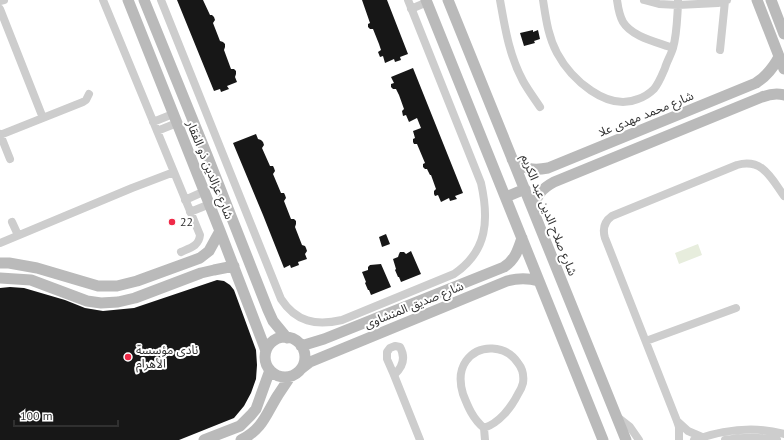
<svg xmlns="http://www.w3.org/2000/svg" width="784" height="440" font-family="'PT Sans','Noto Sans Arabic',sans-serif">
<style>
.green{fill:#e7eddd}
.building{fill:#171717}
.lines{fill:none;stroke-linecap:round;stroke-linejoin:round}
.street{stroke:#cdcdcd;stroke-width:8}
.secondary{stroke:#bababa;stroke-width:11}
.poi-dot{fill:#ef2a48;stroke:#fff;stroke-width:1.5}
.labels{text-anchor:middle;stroke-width:4;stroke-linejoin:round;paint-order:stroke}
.street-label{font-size:12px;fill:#303030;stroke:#fff}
.poi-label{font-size:12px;fill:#303030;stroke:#fff;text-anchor:start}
</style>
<rect width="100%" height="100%" fill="#fff"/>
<path class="green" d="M698,244l4,11 -23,9 -4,-11z"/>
<path class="building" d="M177,0h26l7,15h2l2,2 1,3 -2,3 7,18 3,1 2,2v3l-1,3 7,19h3l2,2v3l-1,3 2,5 -10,4 2,3 -8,3 -1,-3 -6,2z
M362,0h25l21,54 -8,3 1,3 -6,2 -1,-3 -9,4 -2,-7 -3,1 -2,-5 3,-2 -2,-6 -6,-15h-3l-2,-2v-3l2,-1z
M533,30v2l5,-2 2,9 -6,2 1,2 -11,3 -4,-13z
M413,68l50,125 -8,3 2,3 -7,2 -1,-3 -8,4 -3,-7 -3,1 -1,-2v-3l2,-2 -5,-14h-1l-3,-6h-2l-2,-2v-3l2,-1 -8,-19h-3l-1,-2v-3l2,-1 -2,-7 8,-3 -4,-10 -8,4 -3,-7 -3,1 -1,-5 2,-2 -5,-14 -3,-6h-3l-2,-2v-3l3,-1 -3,-6z
M256,134l2,5 3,1 2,2 1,3 -2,3 8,18h3l1,2 1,3 -2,3 8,19h3l1,2 1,3 -2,3 7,18h3l2,2v3l-1,3 7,18 3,1 1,2 1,3 -2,3 2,5 -9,3 1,3 -8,3 -1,-3 -6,3 -21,-53 -30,-72z
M386,234l4,10 -8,3 -3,-10z
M411,251l10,23 -20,8 -2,-5h-1l-3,-7 1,-1 -3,-10 5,-2 1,-3 1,-2h4l2,2z
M381,264l10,23 -20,8 -2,-5h-1l-3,-7 1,-1 -4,-10 6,-2v-3l2,-2z
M217,280l7,1 6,4 4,5 22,60 1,15 -1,14 -5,14 -7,13 -10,12 -55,22h-179v-152l10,-1 14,1 41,12 20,8 18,3 31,-3z"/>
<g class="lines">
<path class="street" d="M103,0l97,235c-1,11 -10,13 -19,17
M161,0l120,299c15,23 35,27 61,21l112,-46c34,-23 35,-55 27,-91l-73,-183
M500,0c5,28 9,55 23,81 5,9 11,17 17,26
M543,0c3,19 5,36 14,53 14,26 50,59 81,46 6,-2 11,-5 16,-10 5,-6 8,-14 11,-21 2,-7 6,-13 8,-20 4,-14 4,-29 5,-43v-5
M617,0c1,7 2,15 6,22 9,15 34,20 50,26
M644,0l15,4 19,1 40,-2 9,-3
M0,1l4,-1
M0,9l43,109
M411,9l16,-7
M720,50l5,-49
M153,122l20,-8
M157,131l20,-8
M0,134l10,25
M0,135l83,-33 3,-2 3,-6
M185,200l20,-9
M190,212l20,-8
M12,222l6,13
M0,243l132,-55 42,-16
M646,341l90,-33
M394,375c9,-8 12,-17 6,-28l-5,-1 -5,2 -3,4v7l7,16 26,65
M616,416l14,11 9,13
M677,421l11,10 14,6
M484,428c15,-5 27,-20 34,-34 2,-3 4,-7 5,-11 1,-7 -1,-15 -5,-20 -12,-18 -39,-20 -52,-2 -7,10 -6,23 -3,33 5,13 10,25 21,34l1,12
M679,440v-13l-2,-6 -72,-183c-3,-10 0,-17 7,-22l125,-51c26,-7 34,13 47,31
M694,440c29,-10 61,-14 90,-6
M725,440c18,-3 35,-3 52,0"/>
<path class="secondary" d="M128,0l92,231 46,120
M144,0l63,155 61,155 5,11 14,17
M426,0l177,440
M448,0l178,440
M757,0l27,69
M771,0l13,34
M512,159c12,10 20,12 36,9l208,-85c11,-7 17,-15 23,-26
M506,197l19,-8
M533,209c4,-14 8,-20 21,-27l208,-85c8,-3 14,-4 22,-2
M0,263h9l28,5 61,18h19l20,-5 63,-23 9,-7 11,-20
M0,278l31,2 56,21 14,2 17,-1 17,-4 66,-25 13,-3 20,-4
M265 357a20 20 0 1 1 40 0a20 20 0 1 1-40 0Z
M301,346l23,-7 180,-72c11,-7 14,-17 18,-29
M301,369l9,-7 197,-81c11,-3 21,-3 32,0
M204,440l36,-14 11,-11 5,-6 14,-39
M241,440c22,-11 25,-26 37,-45 4,-6 8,-12 12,-18"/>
</g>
<g class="poi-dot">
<circle cx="172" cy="222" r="4"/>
<circle cx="128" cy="357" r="4"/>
</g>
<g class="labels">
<g class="street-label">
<text transform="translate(646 114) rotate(-22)" y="4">شارع محمد مهدى علا</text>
<text transform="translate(210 170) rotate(68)" y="4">شارع عزالدين ذو الفقار</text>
<text transform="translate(549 215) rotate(68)" y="4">شارع صلاح الدين عبد الكريم</text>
<text transform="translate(414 305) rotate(-22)" y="4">شارع صديق المنشاوى</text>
</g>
<g class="poi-label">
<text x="180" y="226">22</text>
<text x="136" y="354">نادى مؤسسة<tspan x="136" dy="14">الأهرام</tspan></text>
</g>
</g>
<path d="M14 420v6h104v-6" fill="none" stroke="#303030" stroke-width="2"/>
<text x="20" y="420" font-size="12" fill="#303030" stroke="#ffffff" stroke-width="3" paint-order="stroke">100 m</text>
</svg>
